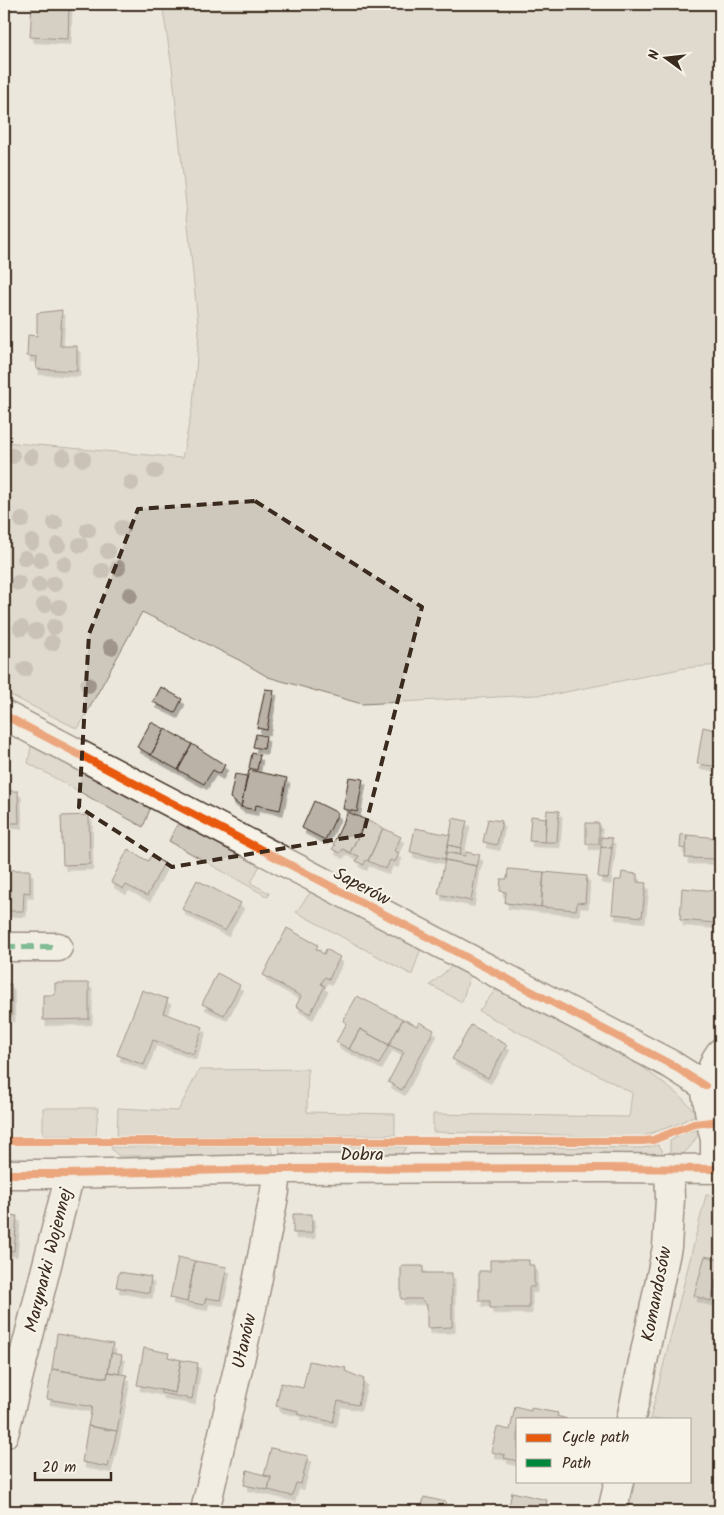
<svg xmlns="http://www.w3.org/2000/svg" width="724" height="1515" font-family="Kalam,sans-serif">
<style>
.green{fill:#cec8bc;stroke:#84796d}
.building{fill:#bab2a7;stroke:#3b2a1e;filter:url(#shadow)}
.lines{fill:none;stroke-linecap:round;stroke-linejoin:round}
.minor-casing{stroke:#3b2a1e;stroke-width:31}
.minor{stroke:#f7f3e8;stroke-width:28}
.quiet{stroke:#00873e;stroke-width:6;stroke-dasharray:12 6;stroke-linecap:butt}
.cycleway-casing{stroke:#f7f3e8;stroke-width:11}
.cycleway{stroke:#e8590c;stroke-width:8}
.tree{fill:#9f958a}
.marked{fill:none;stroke:#3b2a1e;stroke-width:4;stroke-dasharray:10 6;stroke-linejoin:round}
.labels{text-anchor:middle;stroke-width:4;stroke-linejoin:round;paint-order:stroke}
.street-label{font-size:18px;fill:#3b2a1e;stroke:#f7f3e8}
</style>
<defs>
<filter id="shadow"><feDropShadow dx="3" dy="5.5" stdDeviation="0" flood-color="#0004"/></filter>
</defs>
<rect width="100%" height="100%" fill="#ece7dc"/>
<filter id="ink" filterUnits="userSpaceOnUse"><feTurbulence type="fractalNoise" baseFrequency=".02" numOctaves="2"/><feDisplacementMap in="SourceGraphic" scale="10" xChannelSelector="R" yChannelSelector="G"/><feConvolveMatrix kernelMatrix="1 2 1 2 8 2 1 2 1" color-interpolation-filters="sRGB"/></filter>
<g filter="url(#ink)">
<path class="green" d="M162,4h558v661l-35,3 -129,26 -194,10 -94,-27 -29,-17 -97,-48 -64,117 -74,-37v-250l178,16 11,-54 6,-70 -27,-267z
M32,741l120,63 -9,23 -115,-64z
M180,819l81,44 -10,20 18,10 -1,4 -99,-56z
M312,890l109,58 -9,27 -116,-63z
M453,965l17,10 -8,27 -32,-17z
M496,989l144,76 42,33 15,16 -19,10 -38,13 -207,-5v-18l196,3 3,-24 -153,-82z
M308,1069l-1,43 88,2v21l-278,1 1,-28 60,3 21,-41z
M43,1108h55l-2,28 -53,-1z
M700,1129c-4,11 -9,18 -17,25l-13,1v-14l13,-8z
M658,1145l4,4v6h-226l-7,-7v-2l213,2z
M270,1146l3,5v5h-154l-6,-5 -2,-4z
M279,1146l128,1 -7,8 -120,1z
M706,1195l14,1v315h-92l7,-30h55v-62h-40z"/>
<path class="building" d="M32,4h37l-1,35 -38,-2z
M62,310l-2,36h17v25l-41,-2 1,-12 -10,-1 1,-21 9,1v-23z
M161,687l21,12 -7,14 -22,-11z
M265,689l9,1 -7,40 -10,-2z
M151,722l14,7 -14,26 -14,-8z
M703,727l17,4v36l-23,-3z
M165,729l27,15 -14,26 -27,-15z
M256,734l10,2 -2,13 -11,-2z
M192,744l33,21 -5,9 -7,-4 -9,14 -26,-14z
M252,753l8,2 -3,15 -8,-2z
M249,770l38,8 -7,32 -24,-5 -1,5 -14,-3z
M235,774l12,2 -6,31 -11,-9z
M349,777l14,2 -6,33 -14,-3z
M4,791h14l1,32h-15z
M314,801l24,12 -13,27 -23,-12z
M547,810l12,1 -2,31h-12z
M348,812l18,8 -16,33 -7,-4 -3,4 -8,-4 3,-4 -2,-1z
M89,815l1,49 -27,1 -2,-49z
M531,816l15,2 -1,24 -16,-1z
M453,818l14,3 -6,27 -13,-3z
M488,819l14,2 -5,24 -14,-3z
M366,820l17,8 -15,33 -2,-1 -2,5 -8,-4 3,-5 -9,-3z
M586,823h13v21h-13z
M383,828l18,9 -7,14 5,2 -4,9 -5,-2 -4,9 -18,-8z
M415,828l35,7 -5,24 -35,-7z
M681,834l6,1 -1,14 -6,-1z
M687,835l32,3 -2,21 -32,-1z
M601,837l11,1v10l-11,-1z
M448,845l13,3 -1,7 -14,-3z
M601,847l11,1 -4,31 -10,-2z
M128,849l20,12 3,-5 13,7 -17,33 -21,-11 -3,4 -12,-7z
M446,852l19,4 1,-4 14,3 -3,11 -32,-6z
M445,860l32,6 -6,35 -33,-7z
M508,869l36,3 -3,35 -36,-4 1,-11 -6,-1 1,-12h6z
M4,870h26v23l-6,-1 -1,19h-19z
M544,872l43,4 -2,27 -8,-1 -1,8 -35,-3z
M622,872l15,2v8l9,1 -4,34 -30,-3 3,-34h6z
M197,880l44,23 -16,28 -43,-22z
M682,888l35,3 -3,32 -34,-3z
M287,928l31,17 -2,4 8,5 2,-5 14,8 -11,22 -4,-2 -4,7 4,2 -15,28 -14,-8 5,-10 -38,-21z
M217,973l23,12 -16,30 -22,-11z
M55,983h34v36l-46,1v-25h12z
M4,984h7l1,32h-8z
M142,990l26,9 -5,14 40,14 -10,27 -40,-14 -9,25 -27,-10z
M357,996l46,23 -14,26 -29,-16 -11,20 -13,-7 11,-19 -4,-2z
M403,1019l14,7 2,-4 15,8 -32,60 -14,-8 16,-30 -15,-7z
M471,1025l36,20 -19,33 -36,-19z
M360,1029l29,16 -10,19 -30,-15z
M4,1214l13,2 -3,35 -10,-1z
M293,1214h19v19h-19z
M705,1256l15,4v5l-9,36 -17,-5z
M178,1257l17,4 -8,41 -17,-4z
M490,1260h39v5h5v22h-5v21h-39v-7h-11v-30h11z
M195,1261l32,6 -7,33 -14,-2 -2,7 -17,-3z
M401,1266h22v7h29v54l-25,1v-23l-6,-6h-20z
M119,1272l32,5 -2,16 -33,-6z
M57,1334l56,10 -6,34 -55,-9z
M144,1348l25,5 -1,4 13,3 -6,33 -38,-8z
M111,1353l11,2 -3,19 -11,-2z
M181,1360l17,3 -6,36 -31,-6v-3l14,3z
M309,1361l37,7 -1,3 19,8 -6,26 -20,-4 -5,21 -36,-8 1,-3 -22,-5 5,-23 22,5z
M52,1369l55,9 1,-6 19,3 -10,56 -29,-5 4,-19 -45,-8z
M515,1407l16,4v-3l27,5 -1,3 10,3h-49v42l-14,-3 1,-3 -14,-3 6,-25 13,3z
M88,1426l29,5 -9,36 -26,-5z
M271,1448l37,8 -7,28 -5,-1 -4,13 -24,-6 3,-13 -7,-1z
M247,1470l24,7 -3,13 -24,-5z
M512,1492l35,8 -2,11h-37z
M424,1497l22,5 -2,9h-23z"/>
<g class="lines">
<g class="minor-casing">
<path id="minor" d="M4,715l668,350 33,21
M4,947h54
M715,1169v-29l-4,-18 -6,-36 11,-27 4,-6
M4,1174h61l212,-5 329,-1 114,1
M631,1419l36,-172 3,-48 -1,-31
M4,1434l66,-260
M205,1511l47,-203 23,-117 2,-22
M612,1511l7,-30"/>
</g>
<use href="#minor" class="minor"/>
<path class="quiet" d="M4,947h54"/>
<g class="cycleway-casing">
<path id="cycleway" d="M4,715l668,350 33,21
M4,1141h639l10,-1 41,-16 26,-3
M4,1174h61l212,-5 329,-1 114,1"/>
</g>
<use href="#cycleway" class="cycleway"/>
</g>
<g class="tree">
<circle cx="12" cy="456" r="8"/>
<circle cx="31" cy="457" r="8"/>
<circle cx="63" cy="457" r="8"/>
<circle cx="83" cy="459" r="8"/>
<circle cx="155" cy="471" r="8"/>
<circle cx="131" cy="483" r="8"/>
<circle cx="22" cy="520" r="8"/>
<circle cx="55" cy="523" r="8"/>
<circle cx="122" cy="528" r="8"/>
<circle cx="88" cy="530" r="8"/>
<circle cx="32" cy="542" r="8"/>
<circle cx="58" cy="545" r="8"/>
<circle cx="80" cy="545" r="8"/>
<circle cx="108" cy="551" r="8"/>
<circle cx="25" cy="558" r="8"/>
<circle cx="40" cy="560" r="8"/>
<circle cx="64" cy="564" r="8"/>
<circle cx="118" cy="568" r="8"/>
<circle cx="102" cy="571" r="8"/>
<circle cx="18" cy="583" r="8"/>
<circle cx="54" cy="584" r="8"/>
<circle cx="39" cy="585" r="8"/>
<circle cx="130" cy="595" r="8"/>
<circle cx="44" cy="605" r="8"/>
<circle cx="59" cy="607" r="8"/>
<circle cx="54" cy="627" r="8"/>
<circle cx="21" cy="628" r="8"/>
<circle cx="36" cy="631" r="8"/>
<circle cx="52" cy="643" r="8"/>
<circle cx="111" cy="647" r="8"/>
<circle cx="25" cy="669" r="8"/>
<circle cx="88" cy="685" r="8"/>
</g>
</g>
<path d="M0 0H724V1515H0ZM255,501l167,106 -59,228 -191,32 -93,-60 10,-173 49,-125z" fill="#ece7dc" fill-opacity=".55" fill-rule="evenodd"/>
<path class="marked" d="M255,501l167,106 -59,228 -191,32 -93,-60 10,-173 49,-125z"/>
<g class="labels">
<g class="street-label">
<text transform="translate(362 886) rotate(28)" y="6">Saperów</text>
<text x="362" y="1160">Dobra</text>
<text transform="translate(48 1260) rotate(-76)" y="6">Marynarki Wojennej</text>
<text transform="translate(656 1294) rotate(-79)" y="6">Komandosów</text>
<text transform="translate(244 1341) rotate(-77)" y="6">Ułanów</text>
</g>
</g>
<rect width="724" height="1515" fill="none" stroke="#f7f3e8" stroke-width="20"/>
<rect x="10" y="10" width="704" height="1495" fill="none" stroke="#3b2a1e" stroke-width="2" filter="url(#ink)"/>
<rect x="516" y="1418" width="175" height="65" fill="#f7f3e8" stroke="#aca397"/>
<rect x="526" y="1434" width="25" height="8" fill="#e8590c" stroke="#aca397"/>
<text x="562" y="1442" font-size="15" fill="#3b2a1e">Cycle path</text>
<rect x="526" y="1459" width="25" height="8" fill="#00873e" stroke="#aca397"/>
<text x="562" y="1468" font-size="15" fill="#3b2a1e">Path</text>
<g transform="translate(666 58) rotate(285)" stroke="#f7f3e8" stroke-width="4" paint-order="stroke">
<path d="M0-4L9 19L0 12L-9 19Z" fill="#3b2a1e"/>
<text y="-8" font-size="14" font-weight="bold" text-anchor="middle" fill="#3b2a1e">N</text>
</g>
<path d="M35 1472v8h76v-8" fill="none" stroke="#3b2a1e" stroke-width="2.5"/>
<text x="42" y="1472" font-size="15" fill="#3b2a1e" stroke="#f7f3e8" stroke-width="4" paint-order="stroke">20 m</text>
</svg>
